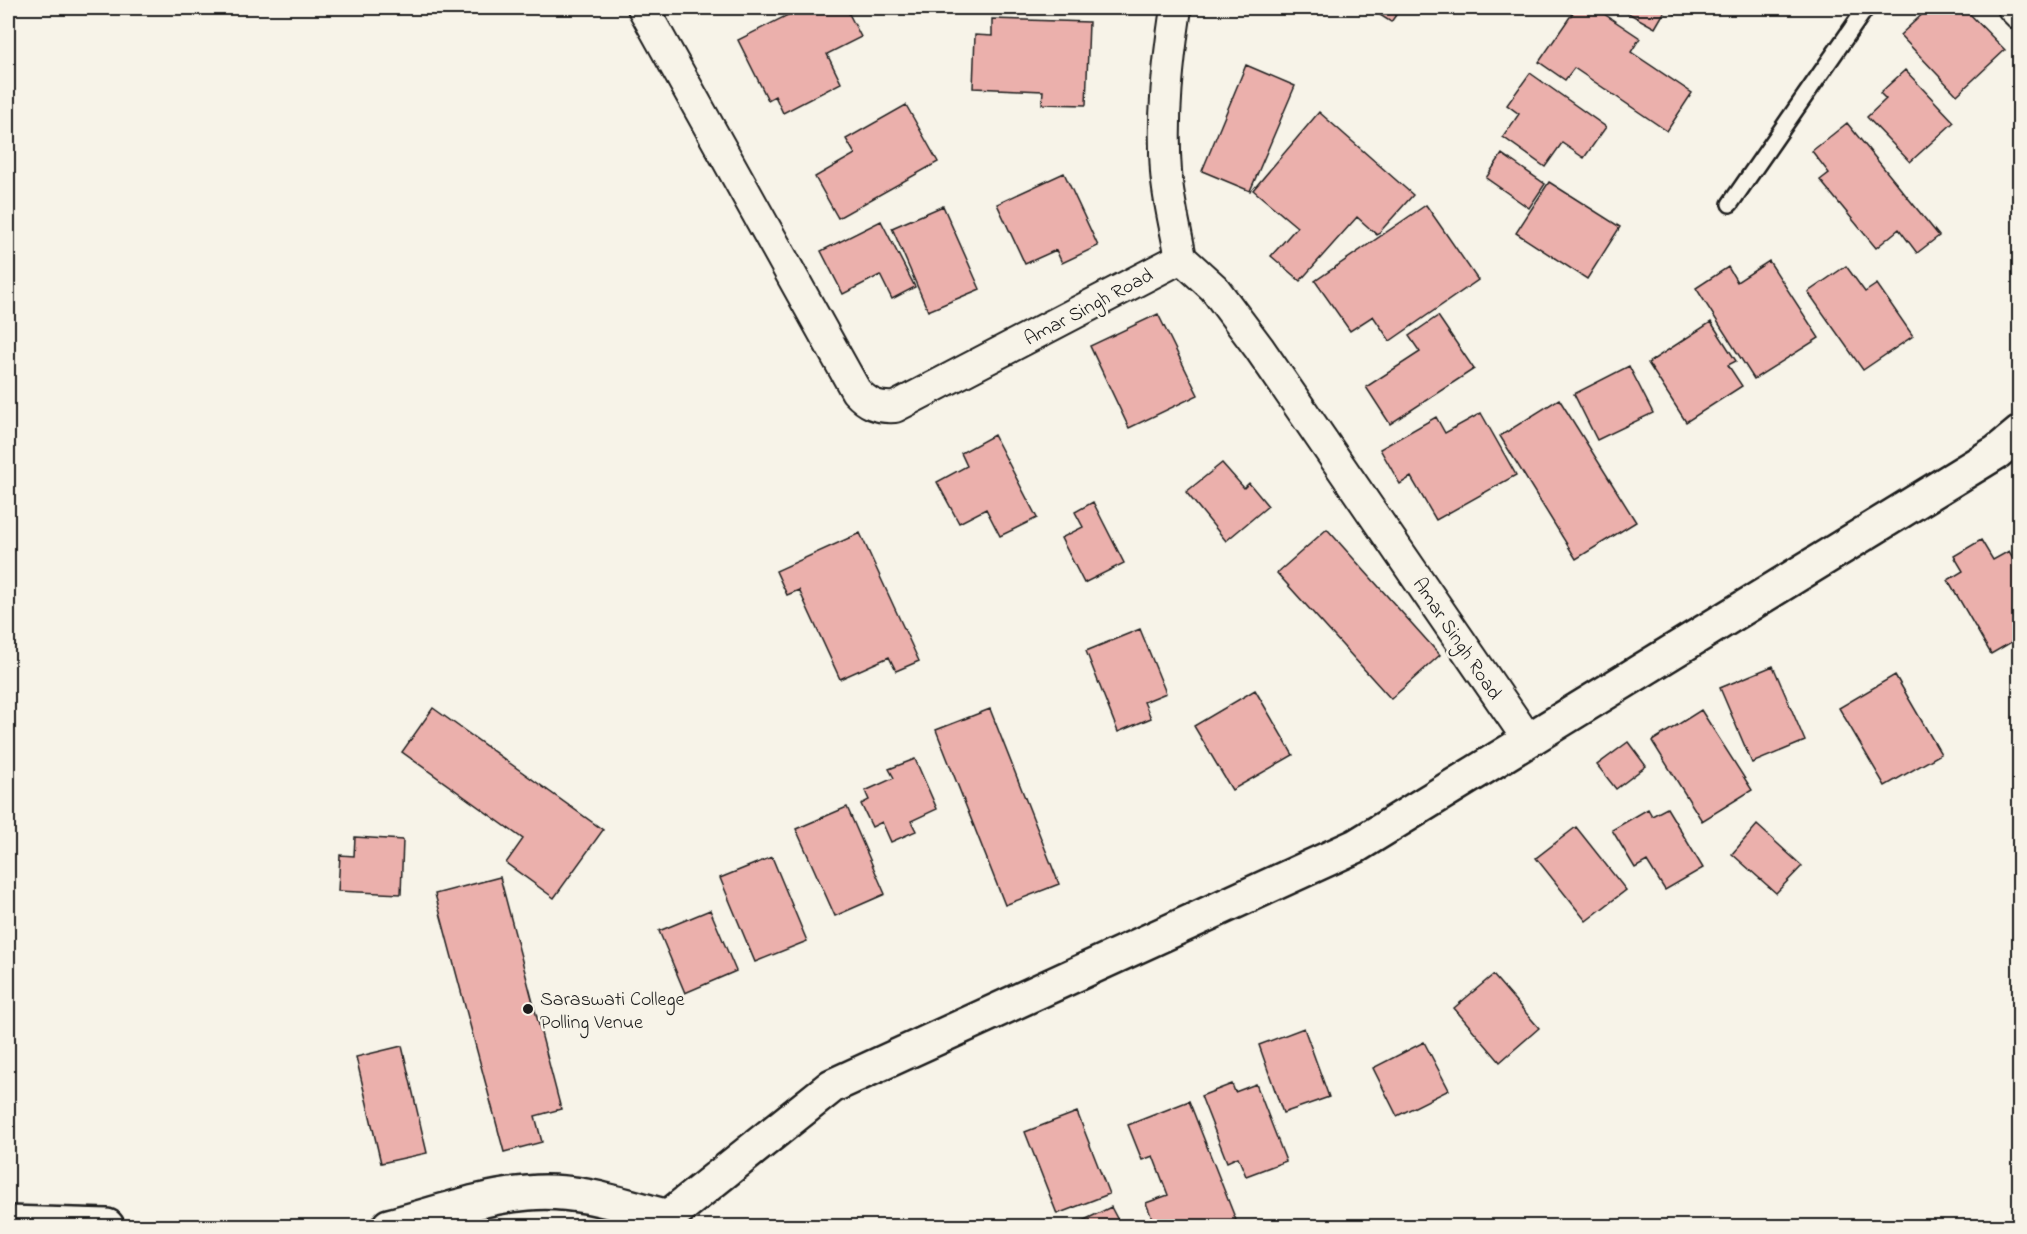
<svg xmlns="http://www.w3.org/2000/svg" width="2027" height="1234" font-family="'Indie Flower',sans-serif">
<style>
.building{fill:#ebb0ac;stroke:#1c1c1c;stroke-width:1.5}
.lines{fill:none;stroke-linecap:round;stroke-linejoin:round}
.lane-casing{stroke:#1c1c1c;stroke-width:20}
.street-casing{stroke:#1c1c1c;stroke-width:34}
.secondary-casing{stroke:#1c1c1c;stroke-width:38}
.lane{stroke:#f7f3e8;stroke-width:15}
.street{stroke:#f7f3e8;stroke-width:30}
.secondary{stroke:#f7f3e8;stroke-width:33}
.poi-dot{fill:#1c1c1c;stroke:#f7f3e8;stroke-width:2}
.labels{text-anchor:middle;stroke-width:5;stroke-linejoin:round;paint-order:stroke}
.street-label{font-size:20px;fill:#1c1c1c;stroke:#f7f3e8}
.poi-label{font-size:20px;fill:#1c1c1c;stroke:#f7f3e8;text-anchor:start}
</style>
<rect width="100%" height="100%" fill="#f7f3e8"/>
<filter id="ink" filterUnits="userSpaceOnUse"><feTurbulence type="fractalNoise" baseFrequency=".0167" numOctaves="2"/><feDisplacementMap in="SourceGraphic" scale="12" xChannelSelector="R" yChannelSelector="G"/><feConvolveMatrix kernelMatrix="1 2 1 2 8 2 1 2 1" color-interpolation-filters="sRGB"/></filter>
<g filter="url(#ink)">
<path class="building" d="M792,8h54l15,29 -34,17 14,29 -58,30 -8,-17 -7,4 -30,-60 56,-28z
M1369,8h32l-10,14z
M1576,8h19l45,30 -9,14 61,41 -25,38 -93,-63 -9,12 -26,-18z
M1619,8h60l-4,6 -9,-5 -11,19z
M1929,8h35l41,42 -48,45 -57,-60z
M992,19l97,3 -3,83 -44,-1 1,-13 -70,-3 2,-53 17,1z
M1246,65l49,21 -45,105 -48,-20z
M1905,70l49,52 -44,40 -43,-45 19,-18 -6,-6z
M1530,73l76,54 -22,31 -22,-15 -17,24 -42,-30 16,-23 -12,-9z
M906,105l32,57 -100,56 -23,-41 40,-23 -9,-15z
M1319,112l94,83 -36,40 -20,-18 -57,64 -29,-25 26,-29 -44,-37z
M1847,123l92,113 -22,17 -18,-24 -23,19 -56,-68 9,-7 -17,-22z
M1502,154l43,30 -16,24 -43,-30z
M1064,173l34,73 -36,17 -6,-13 -31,14 -28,-60z
M1549,182l71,45 -33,52 -71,-46z
M1426,205l52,75 -88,61 -17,-25 -23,15 -35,-50z
M943,206l37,83 -52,22 -36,-83z
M881,221l34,66 -23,12 -12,-24 -37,19 -22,-43z
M1769,261l50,77 -65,41 -58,-91 32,-21 9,15z
M1846,266l19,26 12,-8 36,52 -50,34 -55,-78z
M1158,314l40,81 -69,33 -39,-82z
M1438,316l36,53 -84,55 -24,-37 54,-35 -11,-16z
M1711,322l25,39 -8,4 14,21 -56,36 -38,-59z
M1629,366l24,47 -56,27 -23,-46z
M1559,399l77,123 -60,37 -76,-123z
M1481,413l35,62 -80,45 -25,-43 -11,7 -20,-35 56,-32 9,16z
M994,435l43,83 -37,18 -14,-27 -27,14 -22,-41 30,-16 -6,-13z
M1222,463l22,25 5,-5 19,23 -42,35 -40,-49z
M1093,502l31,61 -40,20 -23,-45 22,-11 -8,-15z
M1327,529l113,126 -49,44 -114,-126z
M860,533l59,128 -23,10 -7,-14 -49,22 -41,-89 -12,5 -11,-24z
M1981,540l12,20 16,-9 11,19v67l-29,17 -43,-74 15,-9 -9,-15z
M1140,629l26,64 -22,9 7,16 -33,14 -32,-81z
M1773,666l32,75 -53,22 -32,-75z
M1895,675l46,79 -56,32 -46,-78z
M1255,690l38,65 -61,35 -38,-64z
M433,708l170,122 -49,68 -48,-35 17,-24 -121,-87z
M990,709l69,175 -54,21 -69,-175z
M1701,710l51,80 -50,31 -50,-80z
M1628,742l18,24 -30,23 -19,-24z
M915,759l22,50 -26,12 5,10 -25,11 -9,-20 -10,5 -11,-23 8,-4 -4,-9 29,-13 -5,-9z
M847,807l38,87 -50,22 -39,-87z
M1667,808l36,60 -38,22 -18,-29 -12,7 -23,-38 36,-21 4,7z
M1757,825l45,41 -26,27 -44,-39z
M1576,827l50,63 -40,31 -50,-63z
M355,837l48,3 -2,54 -63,-3 2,-36 14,1z
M772,857l35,84 -52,21 -35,-84z
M500,877l61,232 -26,7 7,26 -38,10 -69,-258z
M710,910l26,61 -51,22 -26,-62z
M1493,975l46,53 -39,34 -46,-54z
M1304,1028l25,69 -46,16 -24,-68z
M1424,1042l25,48 -52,26 -24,-48z
M402,1046l25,107 -46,10 -25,-106z
M1232,1084l3,8 21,-8 30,77 -40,15 -8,-19 -11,5 -26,-66z
M1189,1101l47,119 -16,6h-65l-9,-23 22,-8 -15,-39 -11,4 -14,-35z
M1077,1112l32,82 -52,20 -32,-82z
M1111,1207l10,19h-49z"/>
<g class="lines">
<g class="lane-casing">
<path id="lane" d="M1730,204l136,-196"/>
</g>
<g class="street-casing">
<path id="street" d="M643,8l213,383c12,13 21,17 39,16l286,-149 33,30 45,60 270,393
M1176,8c-8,54 -14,109 -10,164 2,28 10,58 15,86
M2013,8l7,7"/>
</g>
<g class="secondary-casing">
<path id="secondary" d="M8,1223l99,3
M389,1226c46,-12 92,-29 139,-33 47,-5 95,12 140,24
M662,1226l6,-9 164,-131 524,-240 641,-394 23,-19"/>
</g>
<use href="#lane" class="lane"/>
<use href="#street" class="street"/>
<use href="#secondary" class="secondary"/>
</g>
</g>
<circle class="poi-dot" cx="528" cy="1009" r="6"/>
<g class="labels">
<g class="street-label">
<text transform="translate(1088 306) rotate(-28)" y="7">Amar Singh Road</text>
<text transform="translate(1458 638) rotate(56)" y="7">Amar Singh Road</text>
</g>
<g class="poi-label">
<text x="540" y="1005">Saraswati College<tspan x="540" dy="23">Polling Venue</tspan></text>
</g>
</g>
<rect width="2027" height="1234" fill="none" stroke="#f7f3e8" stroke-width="30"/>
<rect x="15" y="15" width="1997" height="1204" fill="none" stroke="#1c1c1c" stroke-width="2" filter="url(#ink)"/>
</svg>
